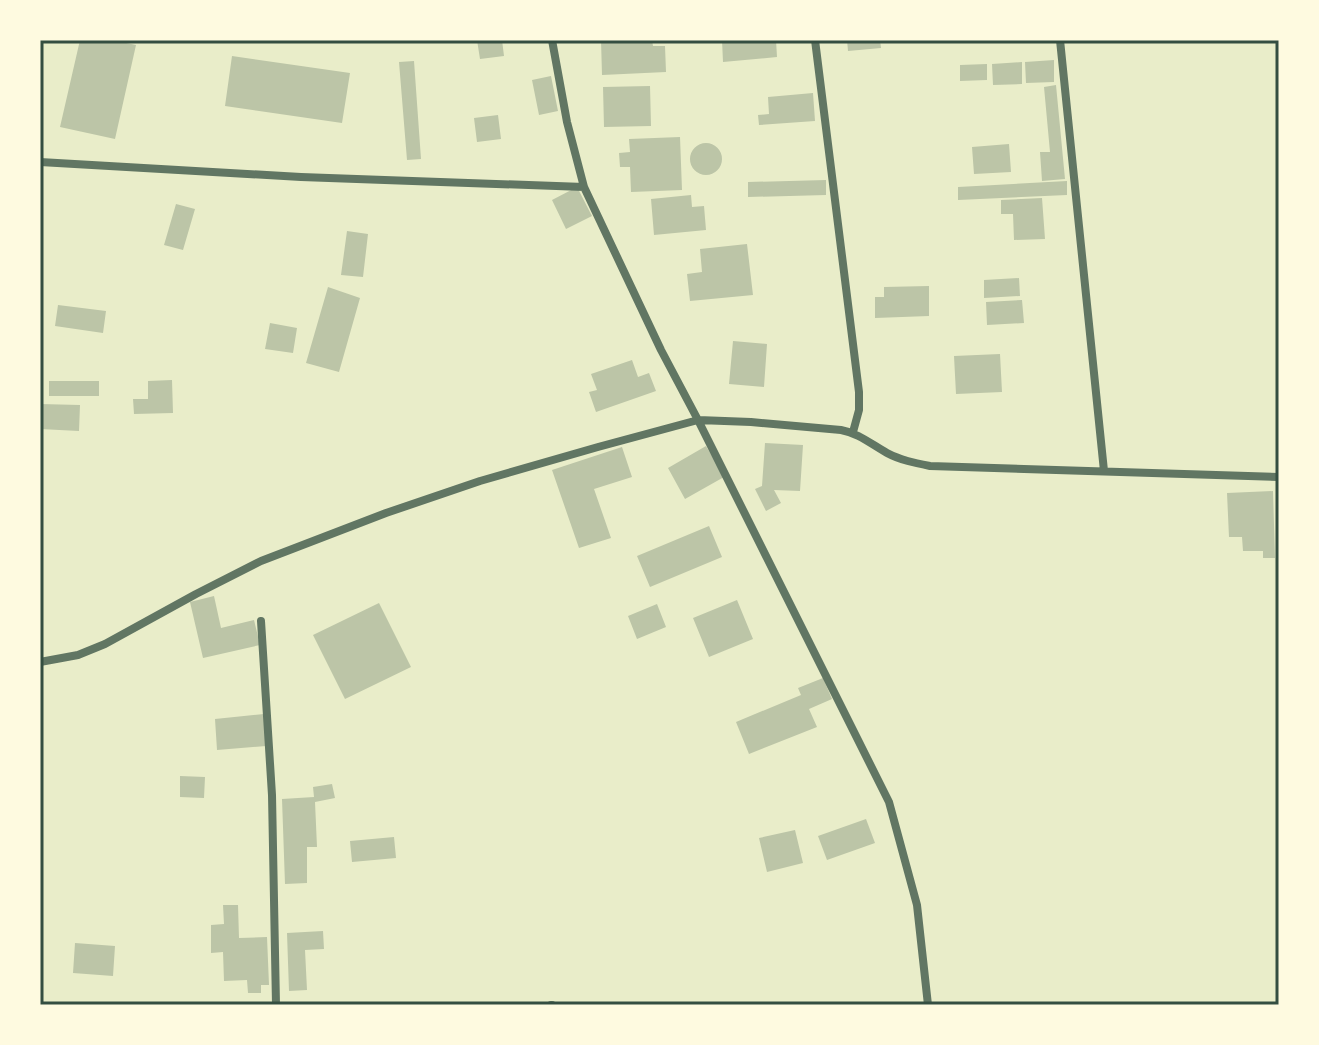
<svg xmlns="http://www.w3.org/2000/svg" width="1319" height="1045" font-family="Jost,sans-serif">
<style>
.building{fill:#bcc5a7}
.lines{fill:none;stroke-linecap:round;stroke-linejoin:round}
.minor{stroke:#617663;stroke-width:8}
.neatline{fill:none;stroke:#344e41;stroke-width:3}
</style>
<rect width="100%" height="100%" fill="#e9edc9"/>
<path class="building" d="M80,40h32l24,5 -21,94 -55,-12z
M477,40h25l2,16 -24,3z
M601,40h51l1,6h12l1,26 -64,3z
M722,40h54l1,17 -54,5z
M847,40h33l1,8 -33,3z
M232,56l118,17 -8,50 -117,-17z
M1054,60v22l-28,1 -1,-21z
M414,61l7,98 -14,1 -8,-98z
M1022,62v22l-29,1 -1,-21z
M987,64v16l-27,1v-16z
M551,76l7,35 -19,4 -7,-35z
M1056,85l9,94 -23,2 -2,-29h10l-6,-65z
M650,86l1,40 -47,1 -1,-40z
M813,93l2,28 -56,4 -1,-10 11,-1 -1,-17z
M498,115l3,24 -24,3 -3,-24z
M680,137l2,53 -51,2 -1,-25h-10l-1,-14 11,-1 -1,-13z
M690 159a16 16 0 1 1 32 0a16 16 0 1 1-32 0Z
M1009,144l2,28 -37,2 -2,-27z
M826,180v15l-78,2v-15z
M1067,181v14l-109,5v-13z
M577,187l15,29 -26,13 -14,-29z
M691,195l1,12 12,-1 2,24 -52,5 -3,-36z
M1042,198l3,41 -31,1 -1,-26h-12v-14z
M176,204l19,5 -12,41 -19,-5z
M347,231l21,3 -5,43 -22,-2z
M747,244l6,51 -63,6 -3,-27 15,-2 -2,-23z
M1019,278l1,18 -36,2v-18z
M929,286v30l-54,2v-21h9v-10z
M328,287l32,11 -21,74 -33,-9z
M1022,300l2,23 -37,2 -1,-23z
M58,305l48,6 -3,22 -48,-7z
M270,323l27,5 -4,25 -28,-4z
M733,341l34,3 -3,43 -35,-3z
M1000,354l2,38 -46,2 -2,-38z
M632,360l6,17 11,-4 7,18 -60,21 -7,-20 8,-2 -6,-16z
M172,380l1,33 -39,1 -1,-15h15v-18z
M49,381h50v15h-50z
M40,404l40,1 -1,26 -39,-2z
M765,443l38,2 -3,46 -26,-1 7,13 -15,8 -11,-22 7,-3z
M706,446l18,31 -39,22 -17,-31z
M622,447l10,30 -38,12 17,49 -32,10 -27,-78z
M1273,491l2,67h-12v-7h-20l-1,-14h-13l-2,-44z
M709,526l13,31 -72,30 -13,-31z
M214,596l7,32 33,-8 6,25 -57,13 -13,-56z
M737,600l16,39 -44,18 -16,-39z
M379,603l32,64 -66,32 -32,-64z
M657,604l9,23 -29,12 -9,-23z
M823,678l9,21 -23,10 8,18 -68,27 -13,-32 65,-27 -3,-7z
M264,714l2,32 -49,4 -2,-31z
M180,776l25,1 -1,21 -24,-1z
M332,784l3,14 -20,4 2,45h-10v36l-22,1 -3,-85 32,-2 -1,-10z
M866,819l9,24 -48,17 -9,-24z
M795,830l8,33 -36,9 -8,-34z
M394,837l2,21 -44,4 -2,-21z
M223,905h15l1,33 28,-1 2,48h-8v8h-13l-1,-13 -23,1 -1,-29 -12,1v-28l13,-1z
M323,931l1,18 -19,1 2,40 -18,1 -2,-58z
M75,943l40,3 -2,30 -40,-3z"/>
<g class="lines">
<path class="minor" d="M552,40l15,82 17,65 77,163 37,70 191,382 28,103 11,100
M815,40l44,352v18l-6,22
M1060,40l44,431
M40,162l261,15 283,10
M261,621l11,174 4,210
M40,662l38,-7 27,-11 91,-50 65,-33 125,-48 94,-32 118,-34 100,-27 53,2 90,8c17,3 30,14 46,23 13,7 28,10 43,13l349,11
M551,1005h1"/>
</g>
<rect width="1319" height="1045" fill="none" stroke="#fefae0" stroke-width="84"/>
<rect x="42" y="42" width="1235" height="961" class="neatline"/>
</svg>
